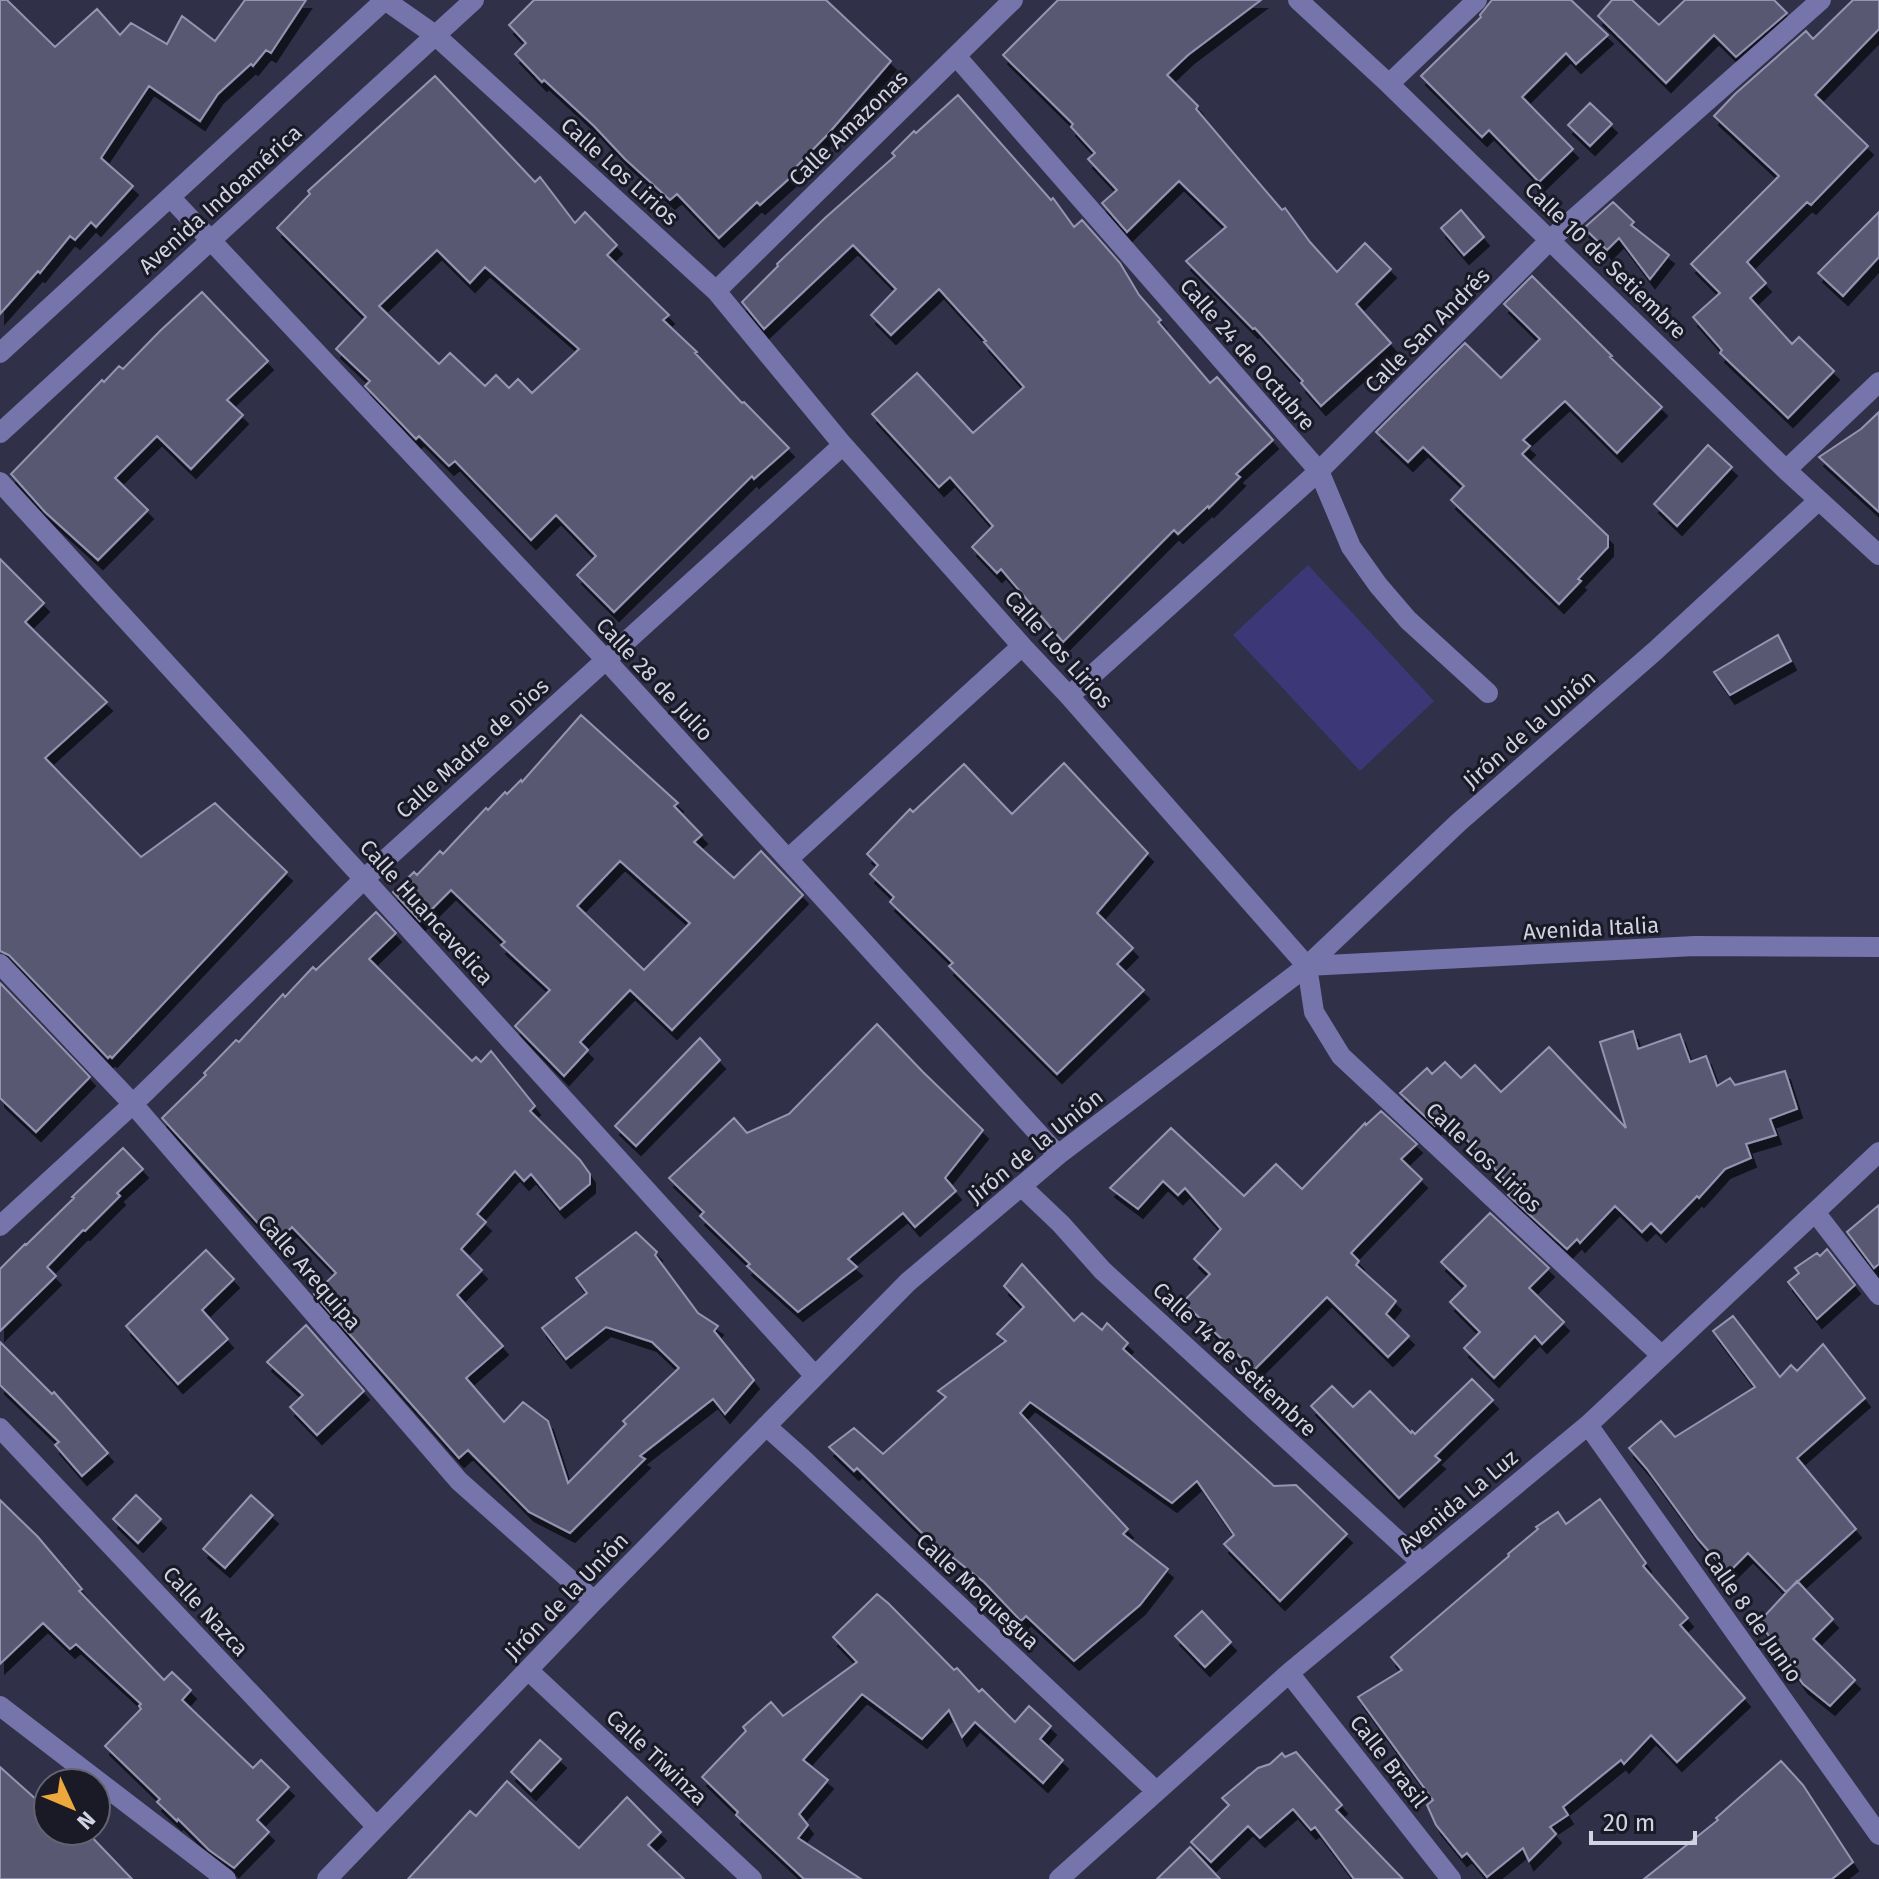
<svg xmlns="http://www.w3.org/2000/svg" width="1879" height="1879" font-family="'Fira Sans',sans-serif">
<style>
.green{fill:#3c3776}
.building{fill:#585873;stroke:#9595b3;stroke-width:2;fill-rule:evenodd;filter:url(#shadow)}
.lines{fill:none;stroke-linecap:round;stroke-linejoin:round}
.minor{stroke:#7574ab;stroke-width:20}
.labels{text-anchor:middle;stroke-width:6;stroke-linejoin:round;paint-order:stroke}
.street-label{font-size:22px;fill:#d1d2e2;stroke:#191a25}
</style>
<defs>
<filter id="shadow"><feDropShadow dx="5" dy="9" stdDeviation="0" flood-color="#0009"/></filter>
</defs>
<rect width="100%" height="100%" fill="#303049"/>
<path class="green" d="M1308,565l126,136 -74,70 -127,-136z"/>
<path class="building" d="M0,0h7l48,47 42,-38 23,26 11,-12 36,21 15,-28 33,25 30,-41h61l-35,53 -5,-3 -13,16 -2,-2 -33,30 -18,27 -51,-35 -48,72 32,28 -37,41 -5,-5 -16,18 -5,-4 -30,37 -2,-2 -38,43z
M534,0h292l65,61 -63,73 -38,39 2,3 -32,29 -3,-3 -38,36 -42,-44 -7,6 -45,-41 -31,-33 -50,-46 -2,2 -27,-28 11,-11 -17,-18z
M1058,0h203l-73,55 -21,20 31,31 -2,3 86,101 3,-2 25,34 27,30 28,-29 26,26 -35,35 35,39 -70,63 -20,-23 2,-2 -48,-53 -2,1 -67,-68 40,-34 -47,-46 -52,51 -25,-29 15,-13 -29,-31 7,-6 -24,-26 2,-3 -70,-69z
M1492,0h79l37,35 -32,29 -10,-11 -44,44 51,52 -34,33 -50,-52 -7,7 -61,-61 60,-59 -1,-2z
M1612,0h20l27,25 26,-25h89l13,13 -51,44 -22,-22 -48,48 -68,-67z
M1853,0h26v29l-64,66 53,51 -57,59 -4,-3 -60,60 19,21 -16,15 42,46 7,-7 35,34 -46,47 -68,-65 2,-3 -29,-33 27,-24 -29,-29 88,-88 -65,-60 21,-22 71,-63 7,8z
M435,76l100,106 5,-5 35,46 10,-11 32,33 -10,10 62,60 -6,5 34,32 -2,1 47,50 2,-1 45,46 -35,31 -2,-3 -138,136 -37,-37 19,-19 -40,-41 -25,25 -76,-79 -6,5 -30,-30 -3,3 -51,-53 5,-5 -34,-32 30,-32 -89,-89 33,-34 -2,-3zM437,250l33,33 15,-16 94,82 -47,44 -14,-14 -9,9 -13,-13 -11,11 -35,-33 -11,11 -60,-58z
M958,95l93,105 2,-2 21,29 8,-7 38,43 19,32 22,25 -3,2 52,61 7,-6 56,63 -37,34 4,3 -31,31 -1,-2 -30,28 -4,-4 -111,112 -62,-73 -4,4 -25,-26 21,-21 -43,-49 -11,10 -67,-73 45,-41 56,60 51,-46 -40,-45 2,-1 -47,-52 -48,46 -20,-20 25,-26 -43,-44 -89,84 -22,-27 36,-36 -1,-2 48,-46 70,-62 -3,-3 22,-22 2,2z
M1590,103l22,21 -22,22 -22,-21z
M1613,202l21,20 -3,3 38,30 -19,24 -31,-41 -12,12 -23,-22z
M1461,210l23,27 -20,18 -23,-27z
M1879,212v45l-36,39 -25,-23z
M1532,276l80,80 -2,1 52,50 -45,46 -52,-52 -42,39 7,6 -8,8 86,82v11l-30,32 3,2 -22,23 -108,-104 13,-14 -41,-39 -15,15 -32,-30 89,-89 36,35 39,-39 -36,-35z
M202,292l66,69 -41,39 16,15 -52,54 -34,-33 -42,42 33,32 -50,50 -53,-48 -34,-38 91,-94 2,2 15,-16 4,3 37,-38z
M1879,412v100l-60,-55 42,-28z
M1708,445l24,22 -55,59 -23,-22z
M0,559l44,44 -19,19 82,80 -62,56 96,99 74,-54 72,69 -175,186 -2,-2 -2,2 -99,-103 -9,-4z
M1778,635l13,26 -61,34 -16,-23z
M581,715l97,88 -4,3 28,29 -8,7 40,36 27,-27 42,44 -131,135 -42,-40 -50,52 8,8 -24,26 -49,-50 35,-36 -49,-45 4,-3 -54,-52 -31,31 -27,-29 21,-20 3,3 23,-24 3,3 43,-46 2,2 17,-18 2,2 14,-14 1,2zM620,861l70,62 -46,47 -67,-64z
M1064,763l84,90 -51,60 36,35 -16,16 27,26 -87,84 -108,-108 4,-3 -63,-61 4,-5 -24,-23 8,-9 -11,-11 43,-45 3,3 51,-48 48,50z
M376,912l20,21 -27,26 103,102 4,-4 5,5 10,-11 44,55 -5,5 50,49 10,14v10l-30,25 -29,-35 -7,7 -9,-10 -38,43 9,8 -25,27 21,21 -25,25 46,51 -37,32 38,44 19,-20 25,19 20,62 58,-59 -3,-3 56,-53 -27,-26 -46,-15 -40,32 -24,-31 45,-35 -11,-15 60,-46 21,20 -2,3 43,58 20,13 -4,5 40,49 -29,34 -12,-15 -73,57 5,3 -75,74 -41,-21 -61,-62 -9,8 -145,-164 22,-21 -44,-46 -16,16 -114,-125 44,-43 -2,-2 32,-33 3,2 44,-48 2,3 28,-30 3,3z
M0,983l90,94 -54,55 -36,-34z
M877,1024l46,48 60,58 -38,48 11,13 -41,36 -12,-14 -55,46 9,8 -59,45 -51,-46 3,-2 -50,-48 4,-4 -35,-34 65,-60 13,15 42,-19z
M1633,1031l5,18 42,-15 10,28 16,-6 11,30 13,-8 5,7 50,-14 12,38 -27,10 6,16 -30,9 5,14 -26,11 -26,29 -2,-2 -36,37 -10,-10 -9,9 -27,-26 -35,37 -3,-4 -10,10 -59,-54 6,-6 -69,-72 -10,9 -35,-33 27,-25 5,6 13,-12 16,16 14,-13 26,27 48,-45 77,81 -26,-86z
M700,1038l20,22 -84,86 -21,-20z
M1381,1111l36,33 -16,15 21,20 -71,74 8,8 -3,4 40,36 -10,13 23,22 -21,21 -61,-60 -73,73 -71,-68 27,-28 -16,-15 27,-30 -36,-41 -7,7 -15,-14 -25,28 -28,-21 61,-60 73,68 32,-32 26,25 63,-66 1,2z
M123,1148l20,21 -26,24 3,3 -35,35 -2,-1 -36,37 9,9 -56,55v-62l25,-25 1,1 48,-47 -2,-1z
M1879,1205v59l-5,4 -27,-36z
M1490,1213l59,55 -20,20 35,34 -22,22 -7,-8 -41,42 -30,-30 16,-16 -30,-30 16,-16 -25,-24z
M1827,1249l28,36 -38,34 -29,-37 11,-9 -4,-5 22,-15 3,3z
M206,1250l28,29 -32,31 26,29 -50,45 -52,-58z
M1022,1264l52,57 8,-8 20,17 5,-7 21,20 -5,6 151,137 22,-1 51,49 -67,67 -56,-57 10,-9 -37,-54 -25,22 -142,-101 -10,11 108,116 -5,5 45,35 -28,36 -66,56 -48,-45 -5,5 -37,-39 -60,-47 -67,-67 -3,3 -25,-24 25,-19 29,26 63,-57 -8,-6 68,-50 -9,-7 27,-27 -20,-21z
M1733,1316l47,61 11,-12 6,6 26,-27 42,54 -68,60 59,71 -70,63 -38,-39 -20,20 -30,-34 -51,-70 -18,-21 32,-27 14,16 80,-50 -42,-56z
M306,1325l58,66 -47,44 -27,-28 13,-12 -36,-33z
M0,1342l52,52 2,-2 54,61 -26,23 -27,-31 4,-3 -59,-57z
M1472,1379l21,21 -58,56 5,4 -41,38 -88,-92 21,-20 21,21 17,-16 41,42 1,-2 3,3z
M136,1495l25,24 -23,24 -25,-24z
M251,1495l22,20 -48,53 -22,-19z
M1600,1499l46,64 -3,3 45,52 -8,7 65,73 -68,64 -26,-27 -27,29 -3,-4 -58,47 5,8 -18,12 6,7 -27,27 -6,-13 -36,29 -20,-24 -5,4 -26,-32 -9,-20 6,-5 -75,-103 44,-27 -11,-13 118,-101 -1,-2 30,-25 -2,-2 22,-15 8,12z
M0,1500l38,37 44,52 -3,2 85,89 8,-8 19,18 -9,10 71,68 8,-8 28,27 -32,33 12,12 -35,36 -25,-18 -31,-31 -1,2 -20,-19 3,-3 -55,-53 36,-37 -2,-3 2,-2 -65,-60 -6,5 -27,-26 -43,41z
M1797,1581l36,38 -20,20 42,41 -25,26 -27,-22 -44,-62z
M877,1594l11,9 66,67 3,-2 22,24 3,-3 33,33 14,-16 22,20 -11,13 23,21 -20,23 -68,-61 -13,15 -13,-27 -27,29 -60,-45 -59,66 25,20 -29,34 9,11 -10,13 63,41h-57l-68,-64 2,-3 -36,-35 44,-46 -3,-4 28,-25 12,14 74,-54 -24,-25z
M1202,1611l29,31 -26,25 -30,-31z
M540,1740l21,19 -30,32 -20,-19z
M1296,1752l46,53 -6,5 67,69h-49l-39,-52 -4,3 -18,-21 -33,29 -12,-12 -37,36 -20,-20 38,-37 -7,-7 36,-30 12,-4 12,-11 3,4z
M1781,1761l22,24 50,77 -21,17h-188l74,-59 -2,-2z
M0,1767l48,43v21h38l46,48h-132z
M507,1781l72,67 48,-51 34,35 -13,13 36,34h-276l62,-68 6,5z
M1190,1847l30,32h-63z"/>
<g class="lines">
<path class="minor" d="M385,0l50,35 281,256 127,154 179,201 47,50 238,270 7,46 27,44 320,299
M1298,0l91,84 397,386 93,85
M956,56l363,415 32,76 27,38 30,35 80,73
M1389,84l88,-84
M170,197l435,462 453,496
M716,291l297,-291
M0,353l385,-353
M0,433l474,-433
M1786,470l93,-88
M0,482l364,397 451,497
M1069,696l250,-225 232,-232 270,-239
M788,859l234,-213
M0,964l133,140 326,377 135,120
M1307,966l388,-20 184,1
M1021,1186l40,38 41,46 319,292
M1815,1212l64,83
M0,1226l133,-122 231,-225 479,-434
M1588,1425l291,410
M766,1426l37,33 353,332
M0,1428l377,399
M528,1670l224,209
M1289,1673l162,206
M0,1706l226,173
M327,1879l267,-278 314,-319 150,-127 249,-189 152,-144 196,-171 164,-151
M1059,1879l230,-206 299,-248 291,-273"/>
</g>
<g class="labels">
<g class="street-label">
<text transform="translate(848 128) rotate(-44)" y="8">Calle Amazonas</text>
<text transform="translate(620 171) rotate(42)" y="8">Calle Los Lirios</text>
<text transform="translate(220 199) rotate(-42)" y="8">Avenida Indoamérica</text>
<text transform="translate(1606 260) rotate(44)" y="8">Calle 10 de Setiembre</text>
<text transform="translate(1427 330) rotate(-45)" y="8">Calle San Andrés</text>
<text transform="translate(1248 354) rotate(49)" y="8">Calle 24 de Octubre</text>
<text transform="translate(1059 649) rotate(48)" y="8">Calle Los Lirios</text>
<text transform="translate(655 679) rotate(47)" y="8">Calle 28 de Julio</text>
<text transform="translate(1529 729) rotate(-41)" y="8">Jirón de la Unión</text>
<text transform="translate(472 748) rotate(-42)" y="8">Calle Madre de Dios</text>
<text transform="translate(427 912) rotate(48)" y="8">Calle Huancavelica</text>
<text transform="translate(1591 928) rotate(-3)" y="8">Avenida Italia</text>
<text transform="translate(1035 1146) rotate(-39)" y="8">Jirón de la Unión</text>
<text transform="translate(1484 1157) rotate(43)" y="8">Calle Los Lirios</text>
<text transform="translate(310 1272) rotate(49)" y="8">Calle Arequipa</text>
<text transform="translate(1235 1359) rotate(43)" y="8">Calle 14 de Setiembre</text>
<text transform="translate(1458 1501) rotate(-40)" y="8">Avenida La Luz</text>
<text transform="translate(978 1591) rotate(43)" y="8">Calle Moquegua</text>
<text transform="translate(566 1596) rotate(-46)" y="8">Jirón de la Unión</text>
<text transform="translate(206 1611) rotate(47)" y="8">Calle Nazca</text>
<text transform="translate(1753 1616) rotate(55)" y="8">Calle 8 de Junio</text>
<text transform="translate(657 1757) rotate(43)" y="8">Calle Tiwinza</text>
<text transform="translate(1389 1761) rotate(52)" y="8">Calle Brasil</text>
</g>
</g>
<g transform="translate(72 1807) rotate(134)"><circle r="38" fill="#191a25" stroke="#636471" stroke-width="2"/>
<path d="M0-6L14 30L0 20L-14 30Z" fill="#eda83c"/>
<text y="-12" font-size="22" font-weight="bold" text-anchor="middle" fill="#d1d2e2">N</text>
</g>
<path d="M1591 1831v12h104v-12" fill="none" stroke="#d1d2e2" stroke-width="4"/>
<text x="1603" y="1831" font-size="24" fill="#d1d2e2" stroke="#191a25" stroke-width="6" paint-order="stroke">20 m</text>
</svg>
